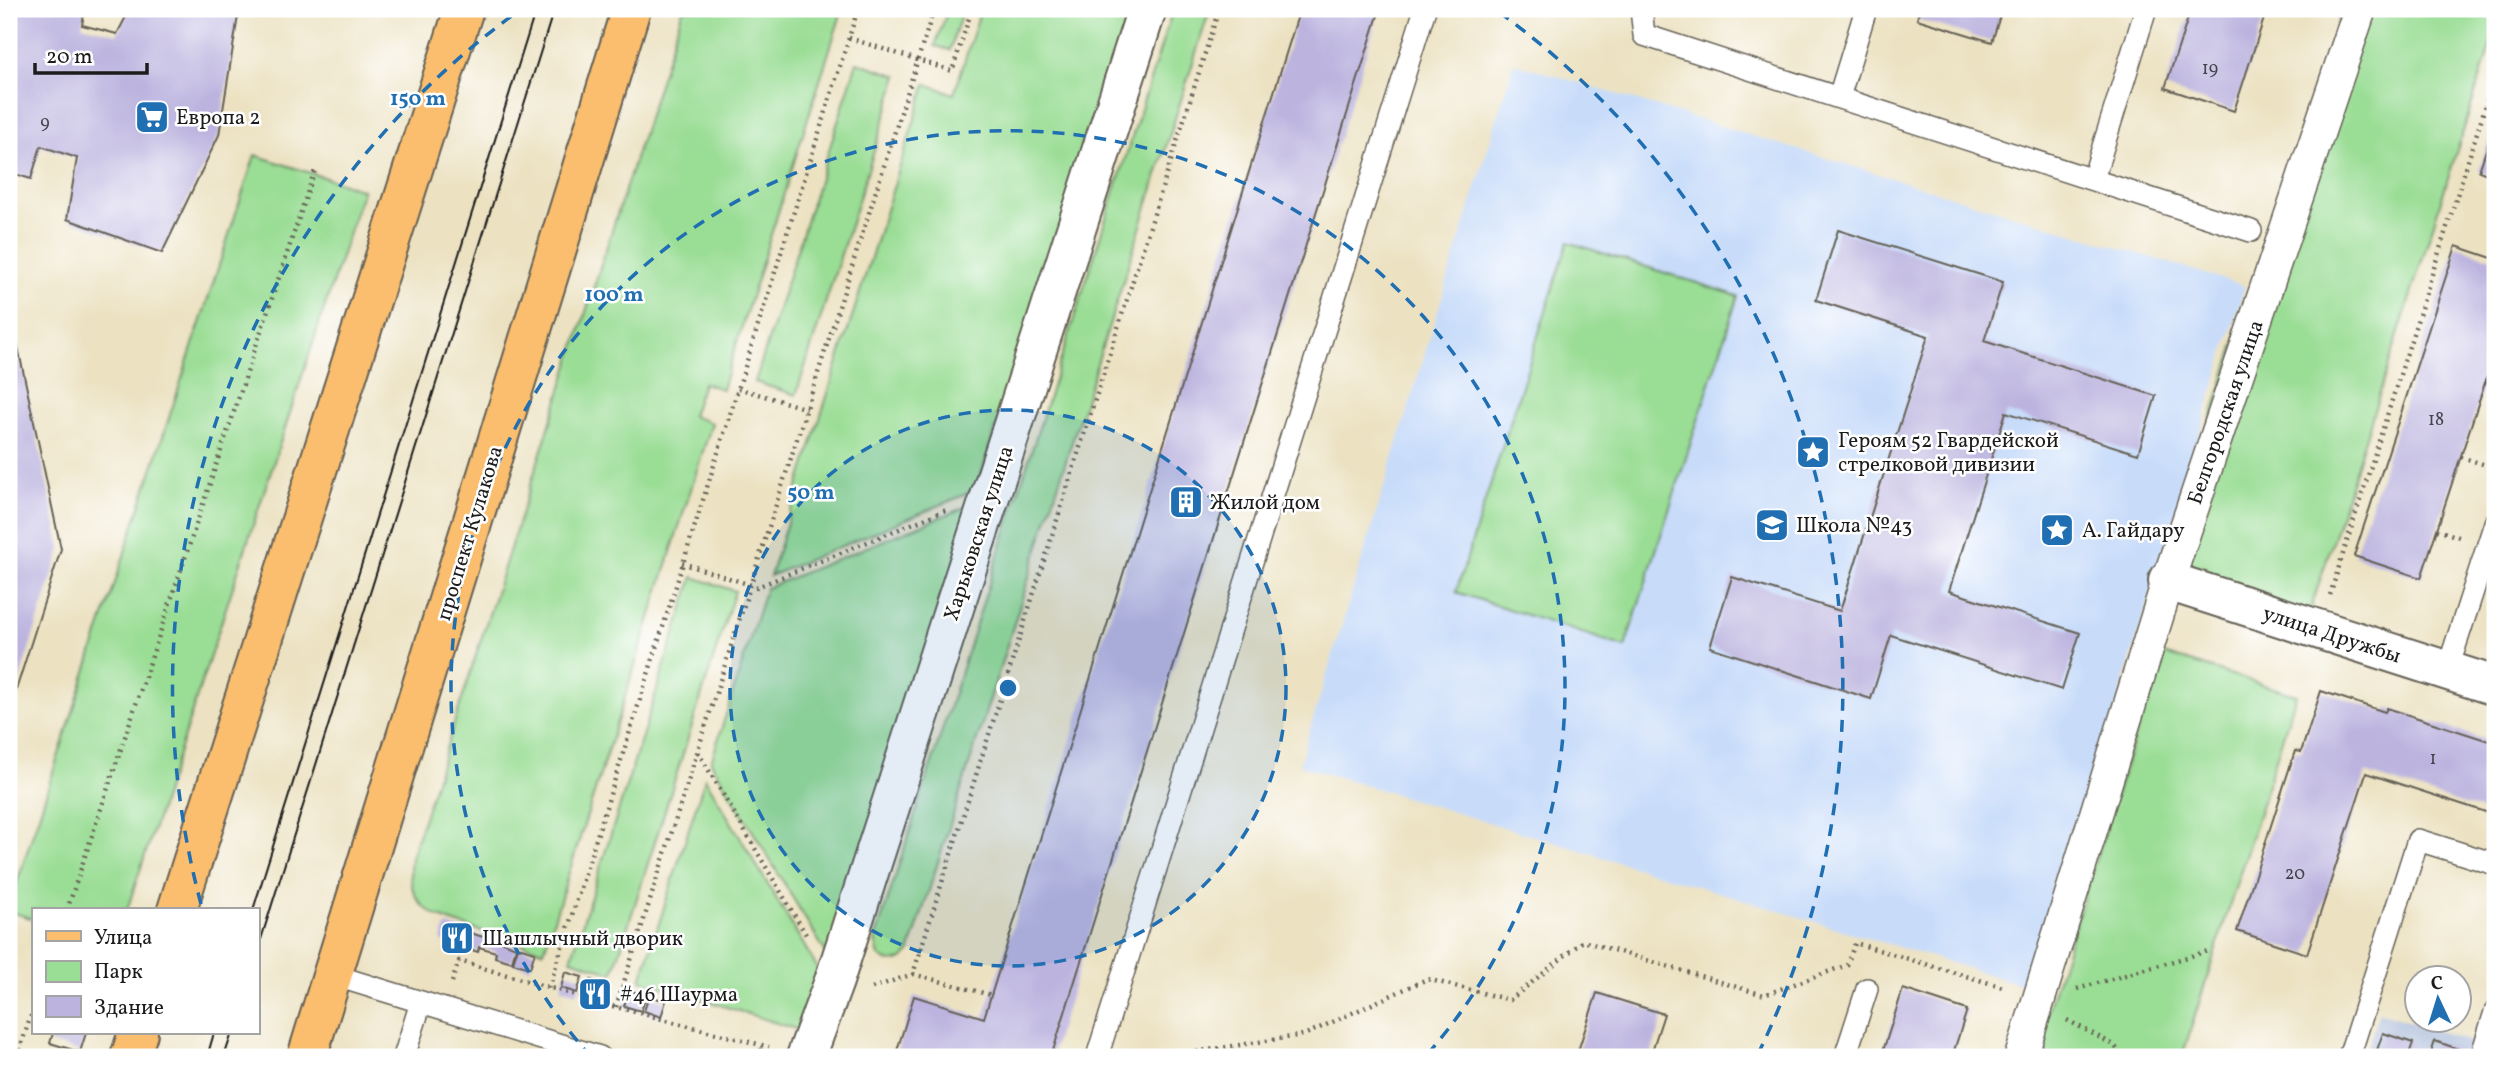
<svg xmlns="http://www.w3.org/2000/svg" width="2504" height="1066" font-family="Vollkorn,serif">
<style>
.built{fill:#c8dcf9}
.industrial{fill:#b6c5de}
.green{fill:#9add94;stroke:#5b7c58;stroke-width:2}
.building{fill:#bcb4df}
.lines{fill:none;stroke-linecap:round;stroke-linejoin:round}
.service-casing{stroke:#656156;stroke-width:24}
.pedestrian-casing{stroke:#656156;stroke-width:35}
.tertiary-casing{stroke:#656156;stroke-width:42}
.primary-casing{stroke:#656156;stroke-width:42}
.path{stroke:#656156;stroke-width:4.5;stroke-dasharray:2 5;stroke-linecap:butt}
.service{stroke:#fff;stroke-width:21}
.pedestrian{stroke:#fff;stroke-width:32}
.tertiary{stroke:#fff;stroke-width:38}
.primary{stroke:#fabe6e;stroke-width:38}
.tram{stroke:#1c1c1c;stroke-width:2}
.ring{fill:none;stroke:#1f6fb2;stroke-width:3.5;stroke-dasharray:12 9}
.labels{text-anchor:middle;stroke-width:5;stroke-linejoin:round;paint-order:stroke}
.number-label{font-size:18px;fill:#44424d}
.poi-label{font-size:21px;fill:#1c1c1c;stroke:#fff;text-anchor:start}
.street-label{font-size:21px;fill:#1c1c1c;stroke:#fff}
.centre{fill:#1f6fb2;stroke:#fff;stroke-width:3.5}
.ring-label{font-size:21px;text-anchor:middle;font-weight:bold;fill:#1f6fb2;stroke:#fff;stroke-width:5;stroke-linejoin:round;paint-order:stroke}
</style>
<rect width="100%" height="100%" fill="#fff"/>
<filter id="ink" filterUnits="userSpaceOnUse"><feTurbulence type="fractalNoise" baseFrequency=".0143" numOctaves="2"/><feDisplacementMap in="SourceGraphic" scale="14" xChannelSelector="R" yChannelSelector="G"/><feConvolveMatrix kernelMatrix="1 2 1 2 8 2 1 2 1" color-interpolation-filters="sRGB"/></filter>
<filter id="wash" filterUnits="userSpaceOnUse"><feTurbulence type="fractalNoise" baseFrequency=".00686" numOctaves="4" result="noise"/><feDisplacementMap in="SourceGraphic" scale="28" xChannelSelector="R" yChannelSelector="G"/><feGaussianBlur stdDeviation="1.57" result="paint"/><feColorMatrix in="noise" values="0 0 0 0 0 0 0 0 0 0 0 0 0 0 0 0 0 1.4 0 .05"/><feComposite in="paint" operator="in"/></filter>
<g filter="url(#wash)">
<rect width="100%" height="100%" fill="#ece2c2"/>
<path class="built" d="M1514,63l731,223 -215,701 -731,-222z"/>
<path class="industrial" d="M2379,1012l116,38v7h-131z"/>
<path class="green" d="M683,9l159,2 -120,378 -19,-6 -11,33 20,7 -168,528c-21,-7 -42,-13 -63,-20 -42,-13 -77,-19 -70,-73z
M948,9h15l-13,41 -15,-4z
M981,9h150l-155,481 -206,86 156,-492 28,10z
M1173,9h37l-301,944c-9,10 -20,12 -30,3l-4,-16z
M2342,9h153v22l-186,584 -146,-46z
M857,62l41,14 -102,319 -41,-13z
M255,155l108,35 -236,720h-94v9l-24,-8v-4z
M1568,242l170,54 -113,351 -169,-55z
M973,504l-144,454 -118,-196 55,-174z
M693,577l42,14 -122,382 -42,-14z
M2161,653l135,42 -114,362h-149z
M705,778l117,198 -17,56 -164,-52z"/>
<g id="blocks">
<path class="building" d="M9,9h76l-3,16 35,9 13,-25h86l22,7 -19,119 -57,118 -95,-34 10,-61 -36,-12 -10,33 -16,-5 -6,17z
M1300,9h80l-329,1048h-156l19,-61 70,22z
M1920,9h82l-10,33 -75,-23z
M2191,9h76l-33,102 -69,-23z
M2495,123v54l-16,-6z
M1838,230l165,52 -19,59 172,55 -18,58 -132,-42 -57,179 131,42 -18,57 -171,-55 -20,64 -161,-52 22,-70 108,34 88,-275 -112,-36z
M2456,246l39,13v93l-74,226 -67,-22z
M9,305l52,244 -52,163z
M2321,691l64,21 2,-4 108,35v72l-129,-42 -59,181 -70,-23 58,-180 6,1z
M446,925l37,12 1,-3 32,13 -4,15 -17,-5 1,-5 -17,-5 -1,5 -37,-11z
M518,947l17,5 -5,16 -17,-5z
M565,972l17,5 -5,16 -16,-5z
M591,980l17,6 -5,15 -17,-5z
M1903,989l64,21 -15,47h-71z
M629,990l17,6 -5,15 -17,-5z
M1597,993l67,21 -14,43h-74z
M649,996l17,5 -5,16 -17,-6z
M53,1033h33l-6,19 -30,-9z
M2383,1033l30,10 -5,14h-20l-12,-4z
M2435,1041l26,9 -2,7h-29z"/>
</g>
</g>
<g filter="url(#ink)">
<use href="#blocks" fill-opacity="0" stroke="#656156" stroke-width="2"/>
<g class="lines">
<g class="service-casing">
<path id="service" d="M1641,9l3,26 607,196
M1839,97l27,-88
M2093,179l53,-170
M2447,671l48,-148
M333,975l88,27 -17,55
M421,1002l179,55
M1097,1057l328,-1048
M1845,1057l22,-68
M2349,1057l69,-217 77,24
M2481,1057l14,-45"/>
</g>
<g class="pedestrian-casing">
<path id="pedestrian" d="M2021,1057l147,-476 192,-572"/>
</g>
<g class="tertiary-casing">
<path id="tertiary" d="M2168,581l327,105
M806,1057l28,-76 313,-972"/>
</g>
<g class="primary-casing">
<path id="primary" d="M177,910l287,-901
M130,1057l8,-24
M307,1057l324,-1048"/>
</g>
<path class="path" d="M921,9l12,3
M849,38l103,33 20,-62
M2485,382l10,3
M738,388l69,21
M2461,457l34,11
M2437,530l22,7
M682,563l75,24 189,-77
M2330,595l165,-519
M698,752l110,186
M67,910l248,-740
M913,974l78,21
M452,982l7,-21 157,46 153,40
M549,988l309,-979
M872,988l41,-14 306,-965
M2077,989l131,-38
M616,1007l318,-998
M2067,1020l47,25 9,12
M20,1050l22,7
M17,1057l16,-47
M759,1057l4,-12
M1162,1057l142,-22 123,-56 83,21 73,-59 181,54 83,-30 8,-22 151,45"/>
<use href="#service" class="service"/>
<use href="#pedestrian" class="pedestrian"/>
<use href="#tertiary" class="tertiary"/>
<use href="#primary" class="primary"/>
<path class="tram" d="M253,910l283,-901
M257,952l297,-943
M207,1057l7,-24
M224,1057l8,-24"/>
</g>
</g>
<circle cx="1008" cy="688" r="278" fill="#1f6fb2" fill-opacity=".12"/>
<g class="ring">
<circle cx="1008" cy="688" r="278"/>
<path d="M591 1057A557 557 0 1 1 1425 1057"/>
<path d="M201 904A835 835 0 0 1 517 12M1499 12A835 835 0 0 1 1758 1054"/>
</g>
<defs>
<g id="supermarket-square" transform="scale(1.75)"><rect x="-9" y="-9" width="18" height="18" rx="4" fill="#1f6fb2" stroke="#fff"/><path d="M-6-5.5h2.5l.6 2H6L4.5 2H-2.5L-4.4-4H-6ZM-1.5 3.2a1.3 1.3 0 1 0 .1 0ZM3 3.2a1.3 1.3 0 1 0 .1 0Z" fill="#fff"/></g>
<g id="sight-square" transform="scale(1.75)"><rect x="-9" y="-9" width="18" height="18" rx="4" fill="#1f6fb2" stroke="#fff"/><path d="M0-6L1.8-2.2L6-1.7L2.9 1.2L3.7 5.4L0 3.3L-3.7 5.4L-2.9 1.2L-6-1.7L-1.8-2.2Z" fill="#fff"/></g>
<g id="building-square" transform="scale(1.75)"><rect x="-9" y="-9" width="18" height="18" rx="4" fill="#1f6fb2" stroke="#fff"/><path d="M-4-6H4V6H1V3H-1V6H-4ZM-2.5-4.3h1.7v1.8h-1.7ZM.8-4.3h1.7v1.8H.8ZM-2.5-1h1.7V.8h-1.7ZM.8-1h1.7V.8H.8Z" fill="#fff"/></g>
<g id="school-square" transform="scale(1.75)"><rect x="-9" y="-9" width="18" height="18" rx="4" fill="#1f6fb2" stroke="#fff"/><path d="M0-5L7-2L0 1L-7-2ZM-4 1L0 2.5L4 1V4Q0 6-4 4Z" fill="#fff"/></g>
<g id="restaurant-square" transform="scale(1.75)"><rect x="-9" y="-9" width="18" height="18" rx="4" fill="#1f6fb2" stroke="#fff"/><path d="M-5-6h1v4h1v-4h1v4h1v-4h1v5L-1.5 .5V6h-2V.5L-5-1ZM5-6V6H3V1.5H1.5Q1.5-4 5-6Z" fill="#fff"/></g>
</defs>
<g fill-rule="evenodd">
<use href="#supermarket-square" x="152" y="117"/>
<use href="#sight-square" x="1813" y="452"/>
<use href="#building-square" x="1186" y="502"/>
<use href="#school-square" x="1772" y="525"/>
<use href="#sight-square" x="2057" y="530"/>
<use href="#restaurant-square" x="457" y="938"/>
<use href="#restaurant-square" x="595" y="994"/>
</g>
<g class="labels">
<g class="number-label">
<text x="2210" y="74">19</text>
<text x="45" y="128">9</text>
<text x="2436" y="425">18</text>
<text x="2433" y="764">1</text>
<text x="2295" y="879">20</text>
</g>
<g class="poi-label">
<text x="176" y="124">Европа 2</text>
<text x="1838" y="447">Героям 52 Гвардейской<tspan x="1838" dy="24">стрелковой дивизии</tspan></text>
<text x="1210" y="509">Жилой дом</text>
<text x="1796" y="532">Школа №43</text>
<text x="2082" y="537">А. Гайдару</text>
<text x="482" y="945">Шашлычный дворик</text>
<text x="620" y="1001">#46 Шаурма</text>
</g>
<g class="street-label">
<text transform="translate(2225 412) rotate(-71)" y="7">Белгородская улица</text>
<text transform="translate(469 533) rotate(-73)" y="7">проспект Кулакова</text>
<text transform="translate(978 533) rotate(-72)" y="7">Харьковская улица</text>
<text transform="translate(2332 634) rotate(18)" y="7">улица Дружбы</text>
</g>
</g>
<circle cx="1008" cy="688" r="10" class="centre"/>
<g class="ring-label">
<text x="418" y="105">150 m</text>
<text x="614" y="301">100 m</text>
<text x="811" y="499">50 m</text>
</g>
<rect width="2504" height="1066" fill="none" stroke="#fff" stroke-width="35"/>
<rect x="32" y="908" width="228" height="126" fill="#ffffff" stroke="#a4a4a4" stroke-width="2"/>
<rect x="46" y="931" width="35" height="10" fill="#fabe6e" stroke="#a4a4a4" stroke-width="2"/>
<text x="94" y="944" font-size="21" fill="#1c1c1c">Улица</text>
<rect x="46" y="961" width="35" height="21" fill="#9add94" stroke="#a4a4a4" stroke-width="2"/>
<text x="94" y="978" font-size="21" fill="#1c1c1c">Парк</text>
<rect x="46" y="996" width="35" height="21" fill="#bcb4df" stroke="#a4a4a4" stroke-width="2"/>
<text x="94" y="1014" font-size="21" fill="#1c1c1c">Здание</text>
<g transform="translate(2438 999) rotate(356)"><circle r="33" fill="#ffffff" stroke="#a4a4a4" stroke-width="2"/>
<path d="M0-5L12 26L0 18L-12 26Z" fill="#1f6fb2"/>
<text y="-10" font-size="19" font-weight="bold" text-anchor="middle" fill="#1c1c1c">С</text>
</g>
<path d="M35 63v10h112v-10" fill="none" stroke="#1c1c1c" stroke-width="3.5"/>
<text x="46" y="63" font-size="21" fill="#1c1c1c" stroke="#ffffff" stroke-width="5" paint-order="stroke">20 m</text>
</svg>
